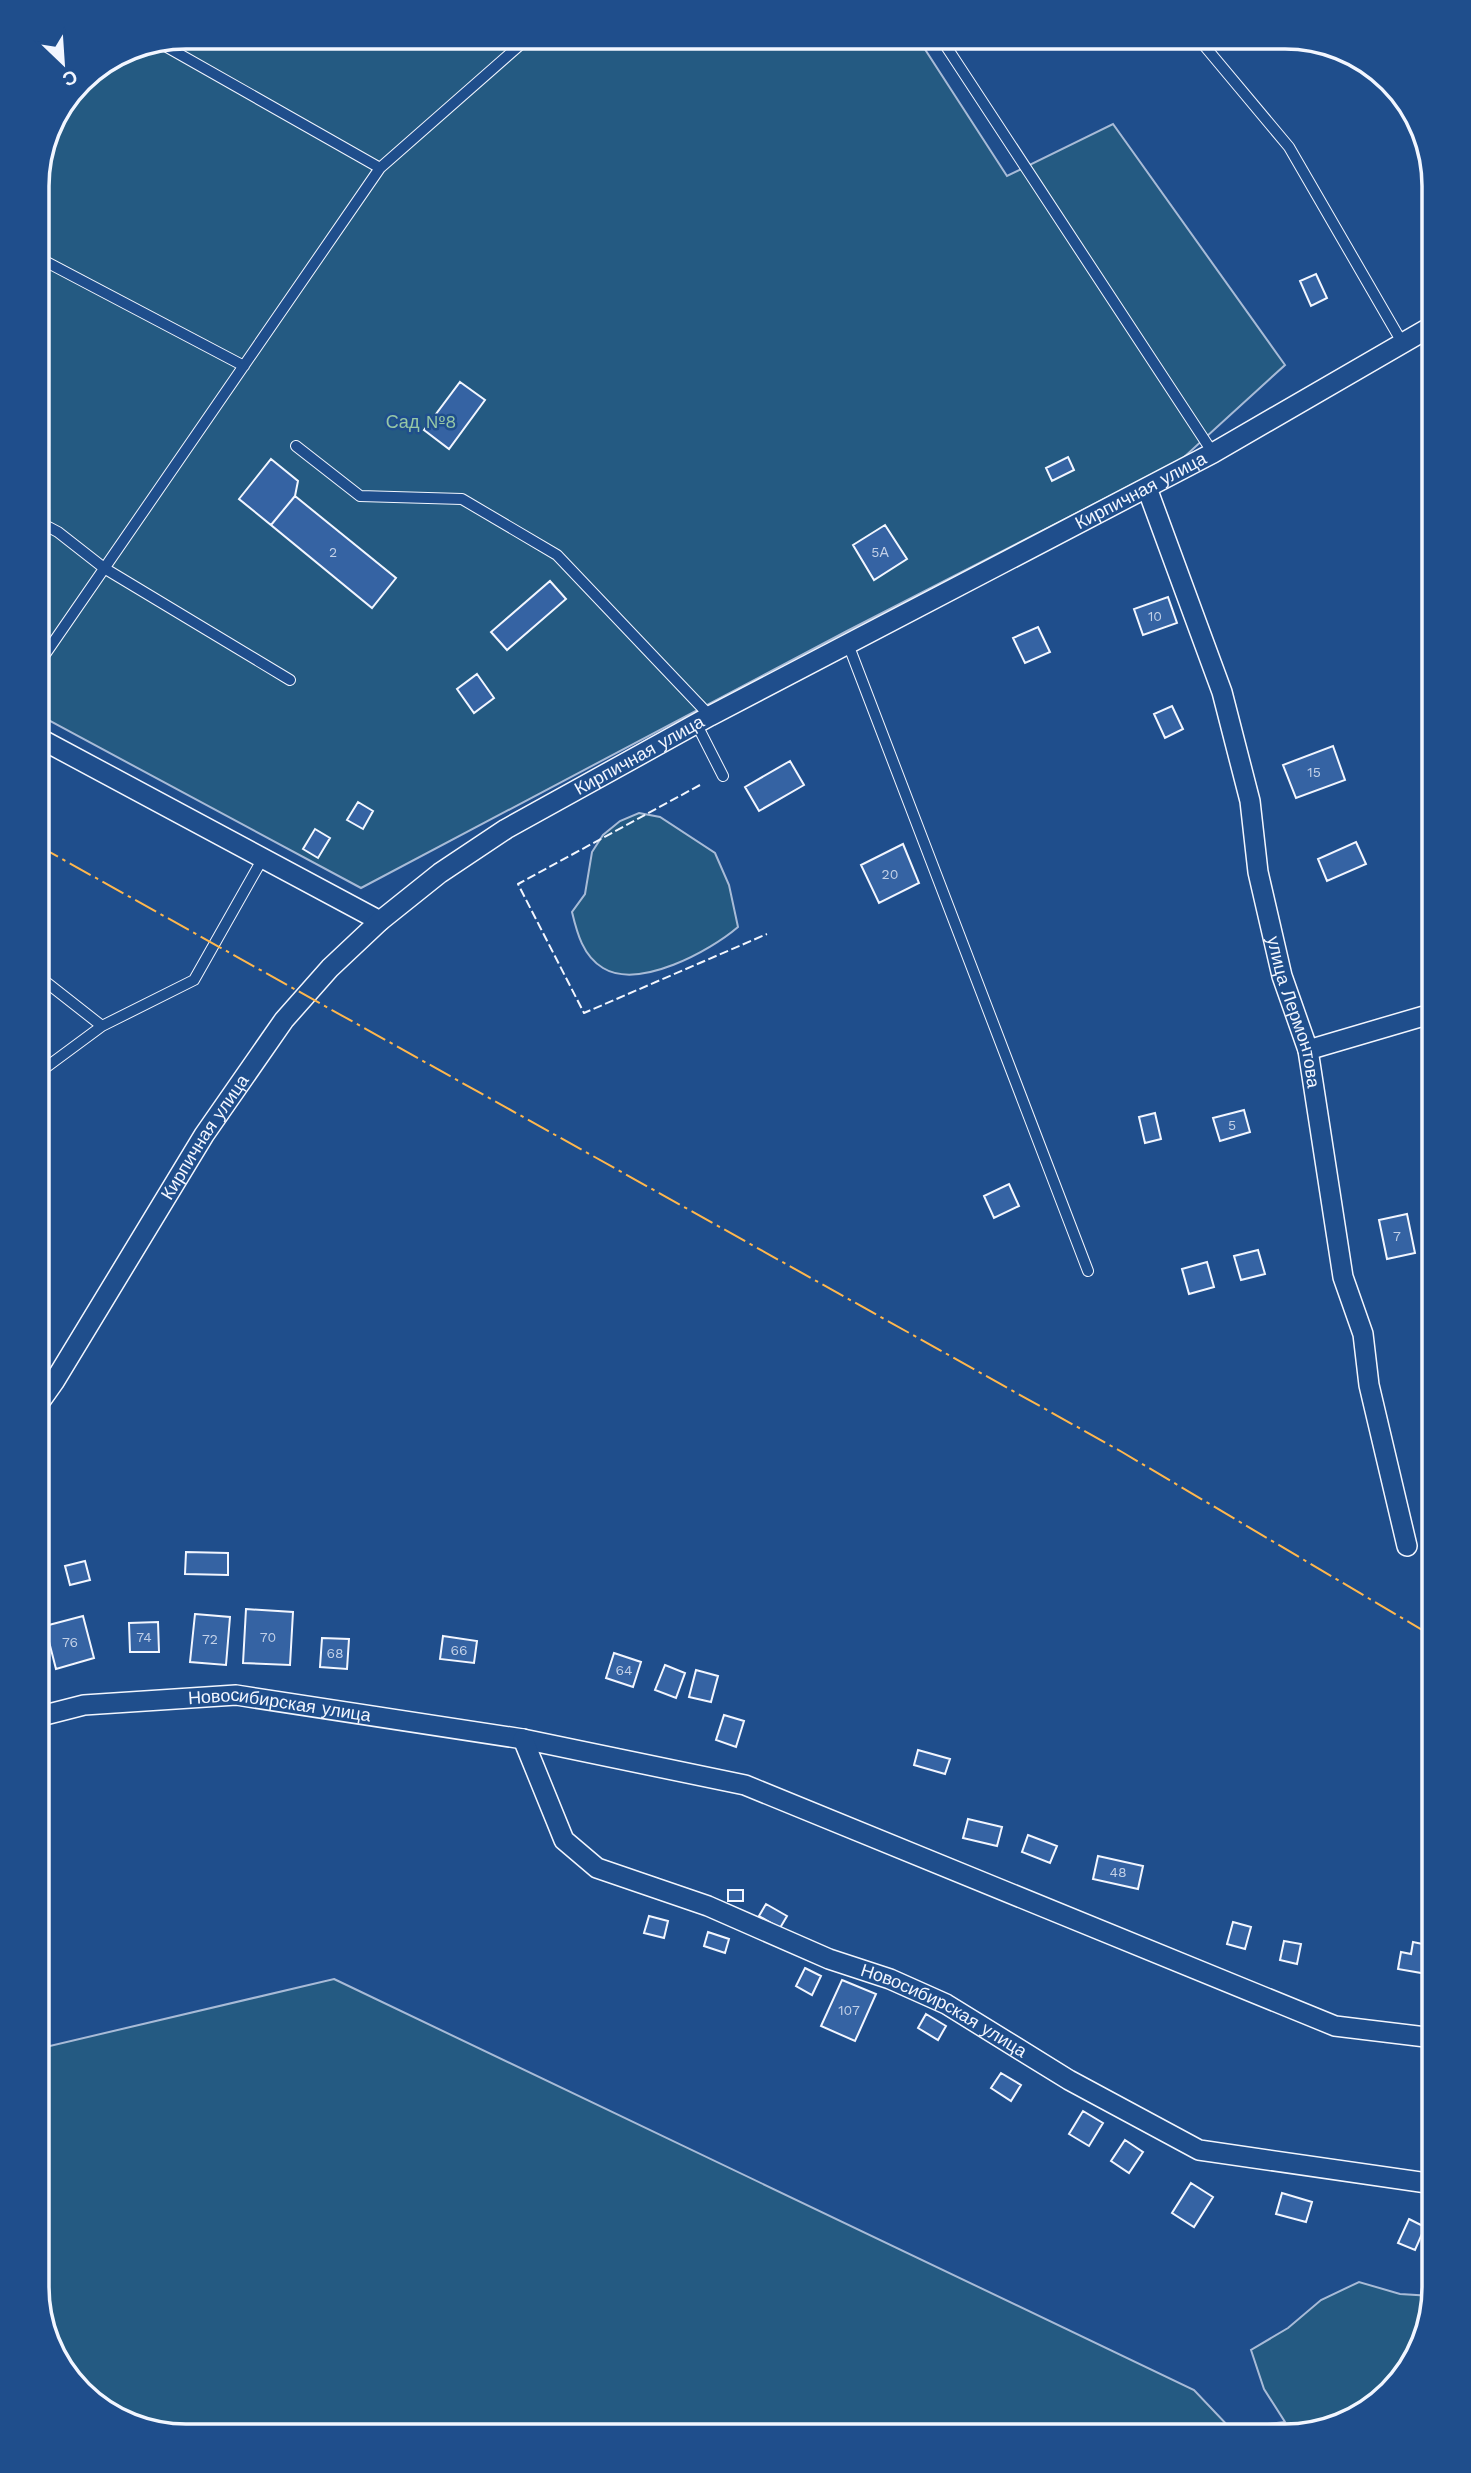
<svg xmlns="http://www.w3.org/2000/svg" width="1471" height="2473" font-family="'Work Sans',sans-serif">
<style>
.green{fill:#245a82;stroke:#a8bbd7;stroke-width:2}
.building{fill:#3563a3;stroke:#f2f6ff;stroke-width:2}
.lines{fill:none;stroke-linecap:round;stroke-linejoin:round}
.lane-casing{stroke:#f2f6ff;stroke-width:12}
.street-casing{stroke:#f2f6ff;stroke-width:22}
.lane{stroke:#1f4e8c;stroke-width:10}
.street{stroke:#1f4e8c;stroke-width:19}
.fence{stroke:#f2f6ff;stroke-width:2;stroke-dasharray:9 3.5;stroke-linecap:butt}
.power{stroke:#ffb74d;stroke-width:2;stroke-dasharray:24 5 3.5 5;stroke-linecap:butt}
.labels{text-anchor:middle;stroke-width:5;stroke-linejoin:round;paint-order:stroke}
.number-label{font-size:14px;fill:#c3d1e8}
.park-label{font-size:18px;fill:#97c8a6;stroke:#1f4e8c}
.street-label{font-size:18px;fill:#f2f6ff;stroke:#1f4e8c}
.rim{fill:none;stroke:#f2f6ff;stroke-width:3.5}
</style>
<rect width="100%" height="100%" fill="#1f4e8c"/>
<path class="green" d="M186,37h731l90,139 106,-52 172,241 -103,94 -335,172 -486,257 -324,-174v-537l11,-48 33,-49 48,-32z
M639,813l21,4 55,36 14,32 9,42c-28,24 -99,63 -135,41 -20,-12 -26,-35 -31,-56l13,-18 7,-42 11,-17 17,-14z
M334,1979l860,411 36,38 55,-6 -21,-33 -13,-39 37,-22 33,-28 38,-18 41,12 32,2 -23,73 -59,52 -65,15h-1108l-74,-25 -51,-59 -15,-65v-238z"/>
<path class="building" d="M1316,274l11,24 -16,8 -11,-25z
M460,382l25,18 -36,49 -25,-19z
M1068,457l6,13 -22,11 -6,-13z
M271,459l27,22 -3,15 -24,29 -32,-26z
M295,496l101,82 -24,30 -101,-83z
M885,525l22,34 -33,21 -21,-35z
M550,581l16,18 -59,51 -16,-18z
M1168,597l9,26 -34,12 -9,-26z
M1038,627l12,25 -25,11 -12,-25z
M477,674l17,24 -20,15 -17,-24z
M1172,706l11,23 -18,9 -11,-24z
M1333,746l12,34 -49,18 -13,-33z
M790,761l14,24 -45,26 -14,-24z
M358,802l15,9 -10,18 -16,-9z
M315,829l15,9 -12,20 -15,-9z
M1356,842l10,22 -39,17 -9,-22z
M903,844l16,39 -40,20 -18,-38z
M1434,1033v34l-7,-32z
M1244,1110l6,22 -30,9 -7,-23z
M1155,1113l6,26 -16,4 -6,-26z
M1009,1184l10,22 -25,12 -10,-22z
M1407,1214l8,39 -28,6 -8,-39z
M1258,1250l7,24 -24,6 -7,-24z
M1207,1262l7,25 -25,7 -7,-25z
M186,1552l42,1v22l-43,-1z
M85,1561l5,19 -20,5 -5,-19z
M246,1609l47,3 -3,53 -47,-2z
M195,1614l35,3 -4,48 -36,-3z
M83,1616l11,42 -38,11 -11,-43z
M158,1622l1,30h-29l-1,-29z
M443,1636l34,5 -3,22 -34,-4z
M322,1638l27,1 -2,30 -27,-2z
M614,1653l27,9 -8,25 -27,-9z
M665,1665l20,8 -9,25 -21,-8z
M696,1670l22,6 -7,26 -22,-5z
M724,1715l20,6 -8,26 -20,-7z
M918,1750l32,9 -5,15 -31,-9z
M968,1819l34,8 -5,19 -34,-8z
M1028,1835l29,11 -7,17 -28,-11z
M1098,1856l45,10 -5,23 -45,-10z
M728,1890h15v11h-15z
M766,1904l21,12 -7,12 -21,-12z
M649,1916l19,5 -4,17 -20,-5z
M1233,1922l18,5 -6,22 -18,-5z
M708,1932l21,7 -4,14 -21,-7z
M1284,1941l17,3 -4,20 -17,-4z
M1413,1942l19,4 -5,28 -29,-5 3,-17 10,2z
M805,1968l16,8 -9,19 -16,-9z
M842,1980l34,14 -21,47 -34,-15z
M926,2014l20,12 -8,14 -20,-12z
M1001,2073l20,12 -10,16 -20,-13z
M1083,2111l20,12 -14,23 -20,-12z
M1125,2140l18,12 -14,21 -18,-12z
M1191,2183l22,14 -19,30 -22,-14z
M1282,2193l30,9 -6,20 -30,-8z
M1409,2219l16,8 -10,23 -17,-7z"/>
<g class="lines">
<g class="lane-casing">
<path id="lane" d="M940,37l273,416
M1197,37l92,110 114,197
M158,42l222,126
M37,257l207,109
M296,446l64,50 102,3 95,56 153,161
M37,521l21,11 46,36 186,112
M848,644l240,627
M37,666l343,-498 149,-131
M696,723l27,53
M37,975l65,51 92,-46 69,-122
M37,1074l65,-48"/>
</g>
<g class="street-casing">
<g id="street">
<path id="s1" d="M1147,488l75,204 28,109 8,71 24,104 26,74 35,227 20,57 6,51 38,161"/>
<path d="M37,737l343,184"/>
<path d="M1308,1050l126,-37"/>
<path id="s2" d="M37,1406l17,-24 150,-247 80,-115 46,-52 50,-47 60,-48 66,-44 204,-113 503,-263 221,-128"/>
<path id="s3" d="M37,1717l47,-12 152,-10 287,44 222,46 590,241 99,12"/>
<path id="s4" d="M523,1739l41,101 33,28 111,38 121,53 61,20 56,25 123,76 130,70 235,34"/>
</g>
</g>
<use href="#lane" class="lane"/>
<use href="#street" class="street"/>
<path class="fence" d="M700,785l-182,99 66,129 183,-79"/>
<path class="power" d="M37,845l1085,607 312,185"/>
</g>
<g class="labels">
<g class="number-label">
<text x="333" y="557">2</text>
<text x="880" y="557">5А</text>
<text x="1155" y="621">10</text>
<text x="1314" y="777">15</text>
<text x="890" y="879">20</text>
<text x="1232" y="1130">5</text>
<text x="1397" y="1241">7</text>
<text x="144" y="1642">74</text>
<text x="268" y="1642">70</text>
<text x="210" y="1644">72</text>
<text x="70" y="1647">76</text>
<text x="459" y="1655">66</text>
<text x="335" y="1658">68</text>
<text x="624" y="1675">64</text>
<text x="1118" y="1877">48</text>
<text x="849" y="2015">107</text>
</g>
<g class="park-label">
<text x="421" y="428">Сад №8</text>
</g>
<g class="street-label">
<text dy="6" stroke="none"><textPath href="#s2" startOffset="1472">Кирпичная улица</textPath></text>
<text dy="6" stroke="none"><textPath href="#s2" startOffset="905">Кирпичная улица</textPath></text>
<text dy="6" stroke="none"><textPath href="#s1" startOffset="546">улица Лермонтова</textPath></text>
<text dy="6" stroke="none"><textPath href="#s2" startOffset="317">Кирпичная улица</textPath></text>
<text dy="6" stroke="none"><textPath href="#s3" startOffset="245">Новосибирская улица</textPath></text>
<text dy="6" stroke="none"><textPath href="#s4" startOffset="528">Новосибирская улица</textPath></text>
</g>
</g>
<path d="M0 0H1471V2473H0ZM186 49H1285A137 137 0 0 1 1422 186V2287A137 137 0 0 1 1285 2424H186A137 137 0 0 1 49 2287V186A137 137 0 0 1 186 49Z" fill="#1f4e8c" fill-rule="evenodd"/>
<path class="rim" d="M186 49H1285A137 137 0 0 1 1422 186V2287A137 137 0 0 1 1285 2424H186A137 137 0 0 1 49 2287V186A137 137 0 0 1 186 49Z"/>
<g transform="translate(63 63) rotate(155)" stroke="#1f4e8c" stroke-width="5" paint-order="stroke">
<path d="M0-5L12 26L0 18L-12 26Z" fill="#f2f6ff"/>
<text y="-10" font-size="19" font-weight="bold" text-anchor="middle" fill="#f2f6ff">С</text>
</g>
</svg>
